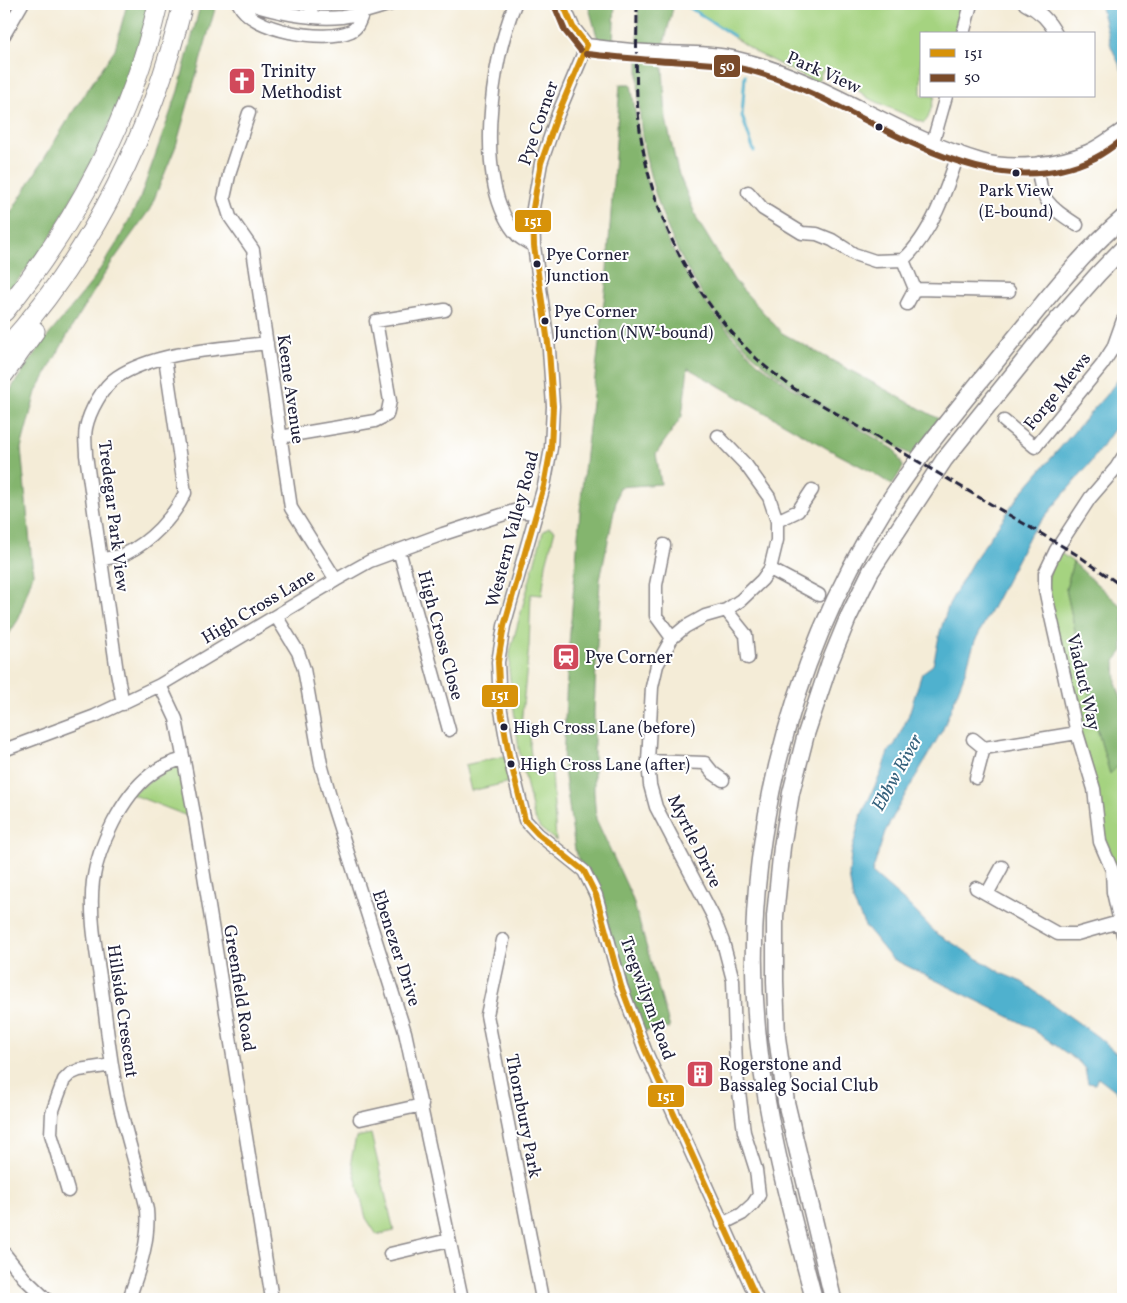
<svg xmlns="http://www.w3.org/2000/svg" width="1127" height="1303" font-family="Vollkorn,serif">
<style>
.green{fill:#a5d380;stroke:#647a5e}
.forest{fill:#84b56e;stroke:#536c54}
.water{fill:#4fb1ce;stroke:#386a84}
.lines{fill:none;stroke-linecap:round;stroke-linejoin:round}
.stream{stroke:#4fb1ce;stroke-width:3}
.minor-casing{stroke:#8b8789;stroke-width:15}
.major-casing{stroke:#8b8789;stroke-width:19}
.highway-casing{stroke:#8b8789;stroke-width:21}
.minor{stroke:#fff;stroke-width:12}
.major{stroke:#fff;stroke-width:16}
.highway{stroke:#fff;stroke-width:19}
.rail{stroke:#22223b;stroke-width:3;stroke-dasharray:8 4;stroke-linecap:butt}
.bus-1-casing{stroke:#fff;stroke-width:10}
.bus-2-casing{stroke:#fff;stroke-width:10}
.bus-1{stroke:#d79209;stroke-width:6}
.bus-2{stroke:#7a4b2a;stroke-width:6}
.bus-dot{fill:#22223b;stroke:#fff;stroke-width:2}
.labels{text-anchor:middle;stroke-width:4;stroke-linejoin:round;paint-order:stroke}
.bus-label{font-size:17px;fill:#22223b;stroke:#fff;text-anchor:start}
.poi-label{font-size:18px;fill:#22223b;stroke:#fff;text-anchor:start}
.street-label{font-size:18px;fill:#22223b;stroke:#fff}
.water-label{font-size:19px;font-style:italic;fill:#36627d;stroke:#fff}
.line-badge{stroke:#fff;stroke-width:2}
.badge-label{font-size:14px;text-anchor:middle;font-weight:bold;fill:#fff}
</style>
<rect width="100%" height="100%" fill="#fff"/>
<filter id="ink" filterUnits="userSpaceOnUse"><feTurbulence type="fractalNoise" baseFrequency=".02" numOctaves="2"/><feDisplacementMap in="SourceGraphic" scale="10" xChannelSelector="R" yChannelSelector="G"/><feConvolveMatrix kernelMatrix="1 2 1 2 8 2 1 2 1" color-interpolation-filters="sRGB"/></filter>
<filter id="wash" filterUnits="userSpaceOnUse"><feTurbulence type="fractalNoise" baseFrequency=".0096" numOctaves="4" result="noise"/><feDisplacementMap in="SourceGraphic" scale="20" xChannelSelector="R" yChannelSelector="G"/><feGaussianBlur stdDeviation="1.12" result="paint"/><feColorMatrix in="noise" values="0 0 0 0 0 0 0 0 0 0 0 0 0 0 0 0 0 1.4 0 .05"/><feComposite in="paint" operator="in"/></filter>
<g filter="url(#wash)">
<rect width="100%" height="100%" fill="#f4ecd7"/>
<path class="green" d="M684,4h277l-7,30h-33v62h14l-7,22 -4,5 -56,-25 -16,-12 -29,-16 -6,13 -60,-30z
M548,527l7,3 -9,34 -4,31 -11,-1 -2,52 -8,79h10l-1,21 3,28 19,-2 4,69 -16,-13 -6,-11 -15,-67 -10,-79 1,-19 33,-120z
M1056,550l17,12 -7,27 27,125 17,60 13,-13v174l-78,-346z
M509,755l6,26 -44,10 -6,-26z
M184,759l11,60 -64,-25z
M371,1134l23,97 -17,4 -11,-17 -15,-58 5,-23z"/>
<path class="forest" d="M127,4h26l-12,42 -39,96 -53,98 -45,58v-79l6,-5 64,-104 41,-61z
M588,4h27l-2,39 -15,-3z
M638,4h36l-12,48 4,67 12,53 20,49 36,59 48,53 159,87 -28,36c-49,-28 -112,-58 -154,-96 -64,-57 -104,-140 -117,-224 -6,-44 -3,-88 -4,-132z
M200,6l15,3 -39,137 -26,63 -40,56 -38,62 -36,65 -15,56 12,126 -15,46 -14,22v-239l10,-19 26,-38 51,-63 26,-40 22,-42 39,-110z
M620,84h11l14,91 22,64 21,38 20,29 25,31 24,25 35,26 103,62 8,17 -11,18 -22,-14 -42,-22 -140,-81 -6,48 -26,38 5,30 -42,3 -19,93 -6,131v81l2,27 36,78 38,131 -32,4 -54,-161 -9,-21 -12,-88 5,-106 14,-168 24,-204z
M1073,562l50,46v43l-8,10 1,22 7,21v57l-13,13 -17,-60 -27,-125z"/>
<path class="water" d="M1100,4h23v69l-12,-27z
M1123,373v44l-33,46 -59,70 -56,108 -12,37 -20,51 -43,75 -15,28 -13,41 37,32 27,28 67,41 19,8 76,55 25,22v37l-25,-19 -3,7 -7,-1 -3,-14 -6,-7 -51,-36 -137,-68 -26,-32 -12,-25 -4,-26 2,-21 9,-36 21,-45 7,-21 7,-8 13,-27 14,-44 11,-8 7,-33 9,-28 23,-41 49,-70 90,-104z"/>
<g class="lines">
<path class="stream" d="M684,4l50,32
M745,75l-3,41 12,35"/>
</g>
</g>
<g filter="url(#ink)">
<g class="lines">
<g class="minor-casing">
<path id="minor" d="M239,4c12,27 86,39 112,27 7,-3 9,-11 12,-19
M250,4c29,9 62,16 92,13 16,-2 33,-8 49,-13
M515,4c-24,57 -43,183 3,232 4,4 11,7 16,10
M563,4l10,23 14,18
M1025,4c13,6 24,16 31,30
M311,17l1,-13
M963,34l8,-30
M4,35l18,-31
M587,45l-29,69 -17,49 -8,45 1,38 15,104 4,56 -2,42 -7,38 -40,140 -6,36 2,43 9,50 16,65 13,14 46,37 12,24 25,91 24,64 112,249
M587,45c24,3 50,6 75,7 24,1 51,0 75,6 86,19 159,77 244,102 31,9 77,4 107,-9 12,-5 24,-15 35,-22
M249,113l-19,58 -6,27 6,19 23,33 38,258 45,72
M933,142l13,-46
M1039,163c-2,36 11,44 38,62
M748,192l15,17 39,24 15,1 15,6 22,14 21,7 28,-1c29,-26 44,-72 56,-108
M903,260l12,29 -8,15
M915,289l94,2
M1004,421l31,26 67,-82 11,-17 10,-28
M718,436l28,29 23,32 8,24v19l-7,29 -8,11 -21,20 -15,10 -21,6 -20,11 -13,11 -15,27 -5,22 -4,74 2,24 6,22 57,109 10,26 10,38 3,87 8,65 12,38 3,25 -6,9 -11,10 -20,10
M280,437l95,-16 12,-6 3,-14 -14,-80 69,-11
M1123,457l-7,11 -26,30 -34,52 -11,23v16l4,19 28,125 17,56 6,53 12,28 1,22 10,43
M777,521l21,-10 14,-21
M664,545l-8,40v31l16,22
M399,550l50,180
M102,559c7,-1 16,-2 23,-5 25,-12 48,-36 60,-61l-20,-135
M770,569l49,26
M726,610l20,25 2,23
M276,616l22,36 6,17 17,95 11,39 73,229 57,267
M160,685l16,34 19,100 77,480
M123,704l-6,-32 -31,-217c0,-8 -2,-18 0,-27 3,-16 17,-42 31,-51 40,-26 103,-28 150,-34
M973,739l11,9
M4,750l91,-34 65,-31 176,-105 34,-19 73,-27 71,-23 23,2
M648,761l57,2 8,10 10,7
M976,778l8,-30 93,-15
M976,888l82,46h19l42,-12
M987,894l15,-27
M503,940l-16,75 55,284
M360,1119l62,-14
M68,1191l-17,-57 1,-21 6,-17 6,-16 6,-6 9,-4 33,-5
M4,1253l20,25 22,21
M390,1254l59,-14
M129,1299c10,-29 21,-58 18,-89 -8,-35 -19,-69 -27,-103 -10,-41 -13,-83 -19,-124 -5,-33 -12,-69 -8,-102 5,-34 29,-85 57,-106 10,-8 21,-13 34,-16"/>
</g>
<g class="major-casing">
<path id="major" d="M814,1299c-22,-83 -45,-166 -55,-252 -22,-187 28,-383 127,-541 28,-44 61,-84 94,-125 46,-55 89,-116 143,-163
M833,1299l-47,-197 -9,-65 -2,-56v-65l7,-69 9,-54 15,-59 24,-72 18,-44 23,-47 73,-111 108,-134 46,-52 25,-26"/>
</g>
<g class="highway-casing">
<path id="highway" d="M4,312c73,-89 128,-196 154,-308
M4,350c89,-98 148,-219 179,-346
M4,374l31,-43"/>
</g>
<use href="#minor" class="minor"/>
<use href="#major" class="major"/>
<use href="#highway" class="highway"/>
<path class="rail" d="M637,4c0,44 -3,89 4,133 13,85 54,162 116,222 11,11 24,19 36,29l286,168 44,31"/>
<g class="bus-1-casing">
<path id="bus-1" d="M563,4l10,23 14,18
M587,45l-29,69 -17,49 -8,45 1,38 15,104 4,56 -2,42 -7,38 -40,140 -6,36 2,43 9,50 16,65 13,14 46,37 12,24 25,91 24,64 112,249"/>
</g>
<g class="bus-2-casing">
<path id="bus-2" d="M555,7l10,24 15,19
M586,54c22,2 45,5 68,6 40,3 72,2 111,15 105,33 215,138 330,83 10,-5 19,-12 28,-19"/>
</g>
<use href="#bus-1" class="bus-1"/>
<use href="#bus-2" class="bus-2"/>
</g>
</g>
<defs>
<g id="church-square" transform="scale(1.4375)"><rect x="-9" y="-9" width="18" height="18" rx="4" fill="#d1495b" stroke="#fff"/><path d="M-1.2-6h2.4v3.5h3.3v2.4h-3.3V6h-2.4V-.1h-3.3v-2.4h3.3Z" fill="#fff"/></g>
<g id="station-square" transform="scale(1.4375)"><rect x="-9" y="-9" width="18" height="18" rx="4" fill="#d1495b" stroke="#fff"/><path d="M-3-6H3Q5-6 5-4V2Q5 4 3 4L4.5 6H3L1.5 4h-3L-3 6H-4.5L-3 4Q-5 4-5 2V-4Q-5-6-3-6ZM-3.5-4v3h7v-3ZM-3.5 1v1.5H-2V1ZM2 1v1.5H3.5V1Z" fill="#fff"/></g>
<g id="building-square" transform="scale(1.4375)"><rect x="-9" y="-9" width="18" height="18" rx="4" fill="#d1495b" stroke="#fff"/><path d="M-4-6H4V6H1V3H-1V6H-4ZM-2.5-4.3h1.7v1.8h-1.7ZM.8-4.3h1.7v1.8H.8ZM-2.5-1h1.7V.8h-1.7ZM.8-1h1.7V.8H.8Z" fill="#fff"/></g>
</defs>
<g fill-rule="evenodd">
<use href="#church-square" x="242" y="81"/>
<use href="#station-square" x="566" y="657"/>
<use href="#building-square" x="700" y="1074"/>
</g>
<g class="bus-dot">
<circle cx="879" cy="127" r="4.5"/>
<circle cx="1016" cy="173" r="4.5"/>
<circle cx="537" cy="264" r="4.5"/>
<circle cx="545" cy="321" r="4.5"/>
<circle cx="504" cy="727" r="4.5"/>
<circle cx="511" cy="764" r="4.5"/>
</g>
<g class="labels">
<g class="bus-label">
<text x="1016" y="196" text-anchor="middle">Park View<tspan x="1016" dy="21">(E-bound)</tspan></text>
<text x="546" y="260">Pye Corner<tspan x="546" dy="21">Junction</tspan></text>
<text x="554" y="317">Pye Corner<tspan x="554" dy="21">Junction (NW-bound)</tspan></text>
<text x="513" y="733">High Cross Lane (before)</text>
<text x="520" y="770">High Cross Lane (after)</text>
</g>
<g class="poi-label">
<text x="261" y="77">Trinity<tspan x="261" dy="21">Methodist</tspan></text>
<text x="585" y="663">Pye Corner</text>
<text x="719" y="1070">Rogerstone and<tspan x="719" dy="21">Bassaleg Social Club</tspan></text>
</g>
<g class="street-label">
<text transform="translate(824 72) rotate(24)" y="6">Park View</text>
<text transform="translate(538 123) rotate(-71)" y="6">Pye Corner</text>
<text transform="translate(291 389) rotate(82)" y="6">Keene Avenue</text>
<text transform="translate(1057 391) rotate(-51)" y="6">Forge Mews</text>
<text transform="translate(114 516) rotate(83)" y="6">Tredegar Park View</text>
<text transform="translate(512 529) rotate(-75)" y="6">Western Valley Road</text>
<text transform="translate(258 606) rotate(-31)" y="6">High Cross Lane</text>
<text transform="translate(441 635) rotate(75)" y="6">High Cross Close</text>
<text transform="translate(1084 682) rotate(77)" y="6">Viaduct Way</text>
<text transform="translate(695 841) rotate(64)" y="6">Myrtle Drive</text>
<text transform="translate(397 948) rotate(72)" y="6">Ebenezer Drive</text>
<text transform="translate(240 988) rotate(81)" y="6">Greenfield Road</text>
<text transform="translate(648 998) rotate(70)" y="6">Tregwilym Road</text>
<text transform="translate(123 1011) rotate(82)" y="6">Hillside Crescent</text>
<text transform="translate(524 1116) rotate(79)" y="6">Thornbury Park</text>
</g>
<g class="water-label">
<text transform="translate(896 772) rotate(-61)" y="7">Ebbw River</text>
</g>
</g>
<g class="line-badge">
<rect x="713" y="54" width="28" height="24" rx="5" fill="#7a4b2a"/>
<rect x="514" y="209" width="38" height="24" rx="5" fill="#d79209"/>
<rect x="481" y="684" width="38" height="24" rx="5" fill="#d79209"/>
<rect x="647" y="1084" width="38" height="24" rx="5" fill="#d79209"/>
</g>
<g class="badge-label">
<text x="727" y="71">50</text>
<text x="533" y="226">151</text>
<text x="500" y="700">151</text>
<text x="666" y="1101">151</text>
</g>
<rect width="1127" height="1303" fill="none" stroke="#fff" stroke-width="20"/>
<rect x="920" y="32" width="175" height="65" fill="#ffffff" stroke="#a7a7b1"/>
<rect x="930" y="49" width="25" height="8" fill="#d79209" stroke="#a7a7b1"/>
<text x="964" y="58" font-size="15" fill="#22223b">151</text>
<rect x="930" y="74" width="25" height="8" fill="#7a4b2a" stroke="#a7a7b1"/>
<text x="964" y="82" font-size="15" fill="#22223b">50</text>
</svg>
